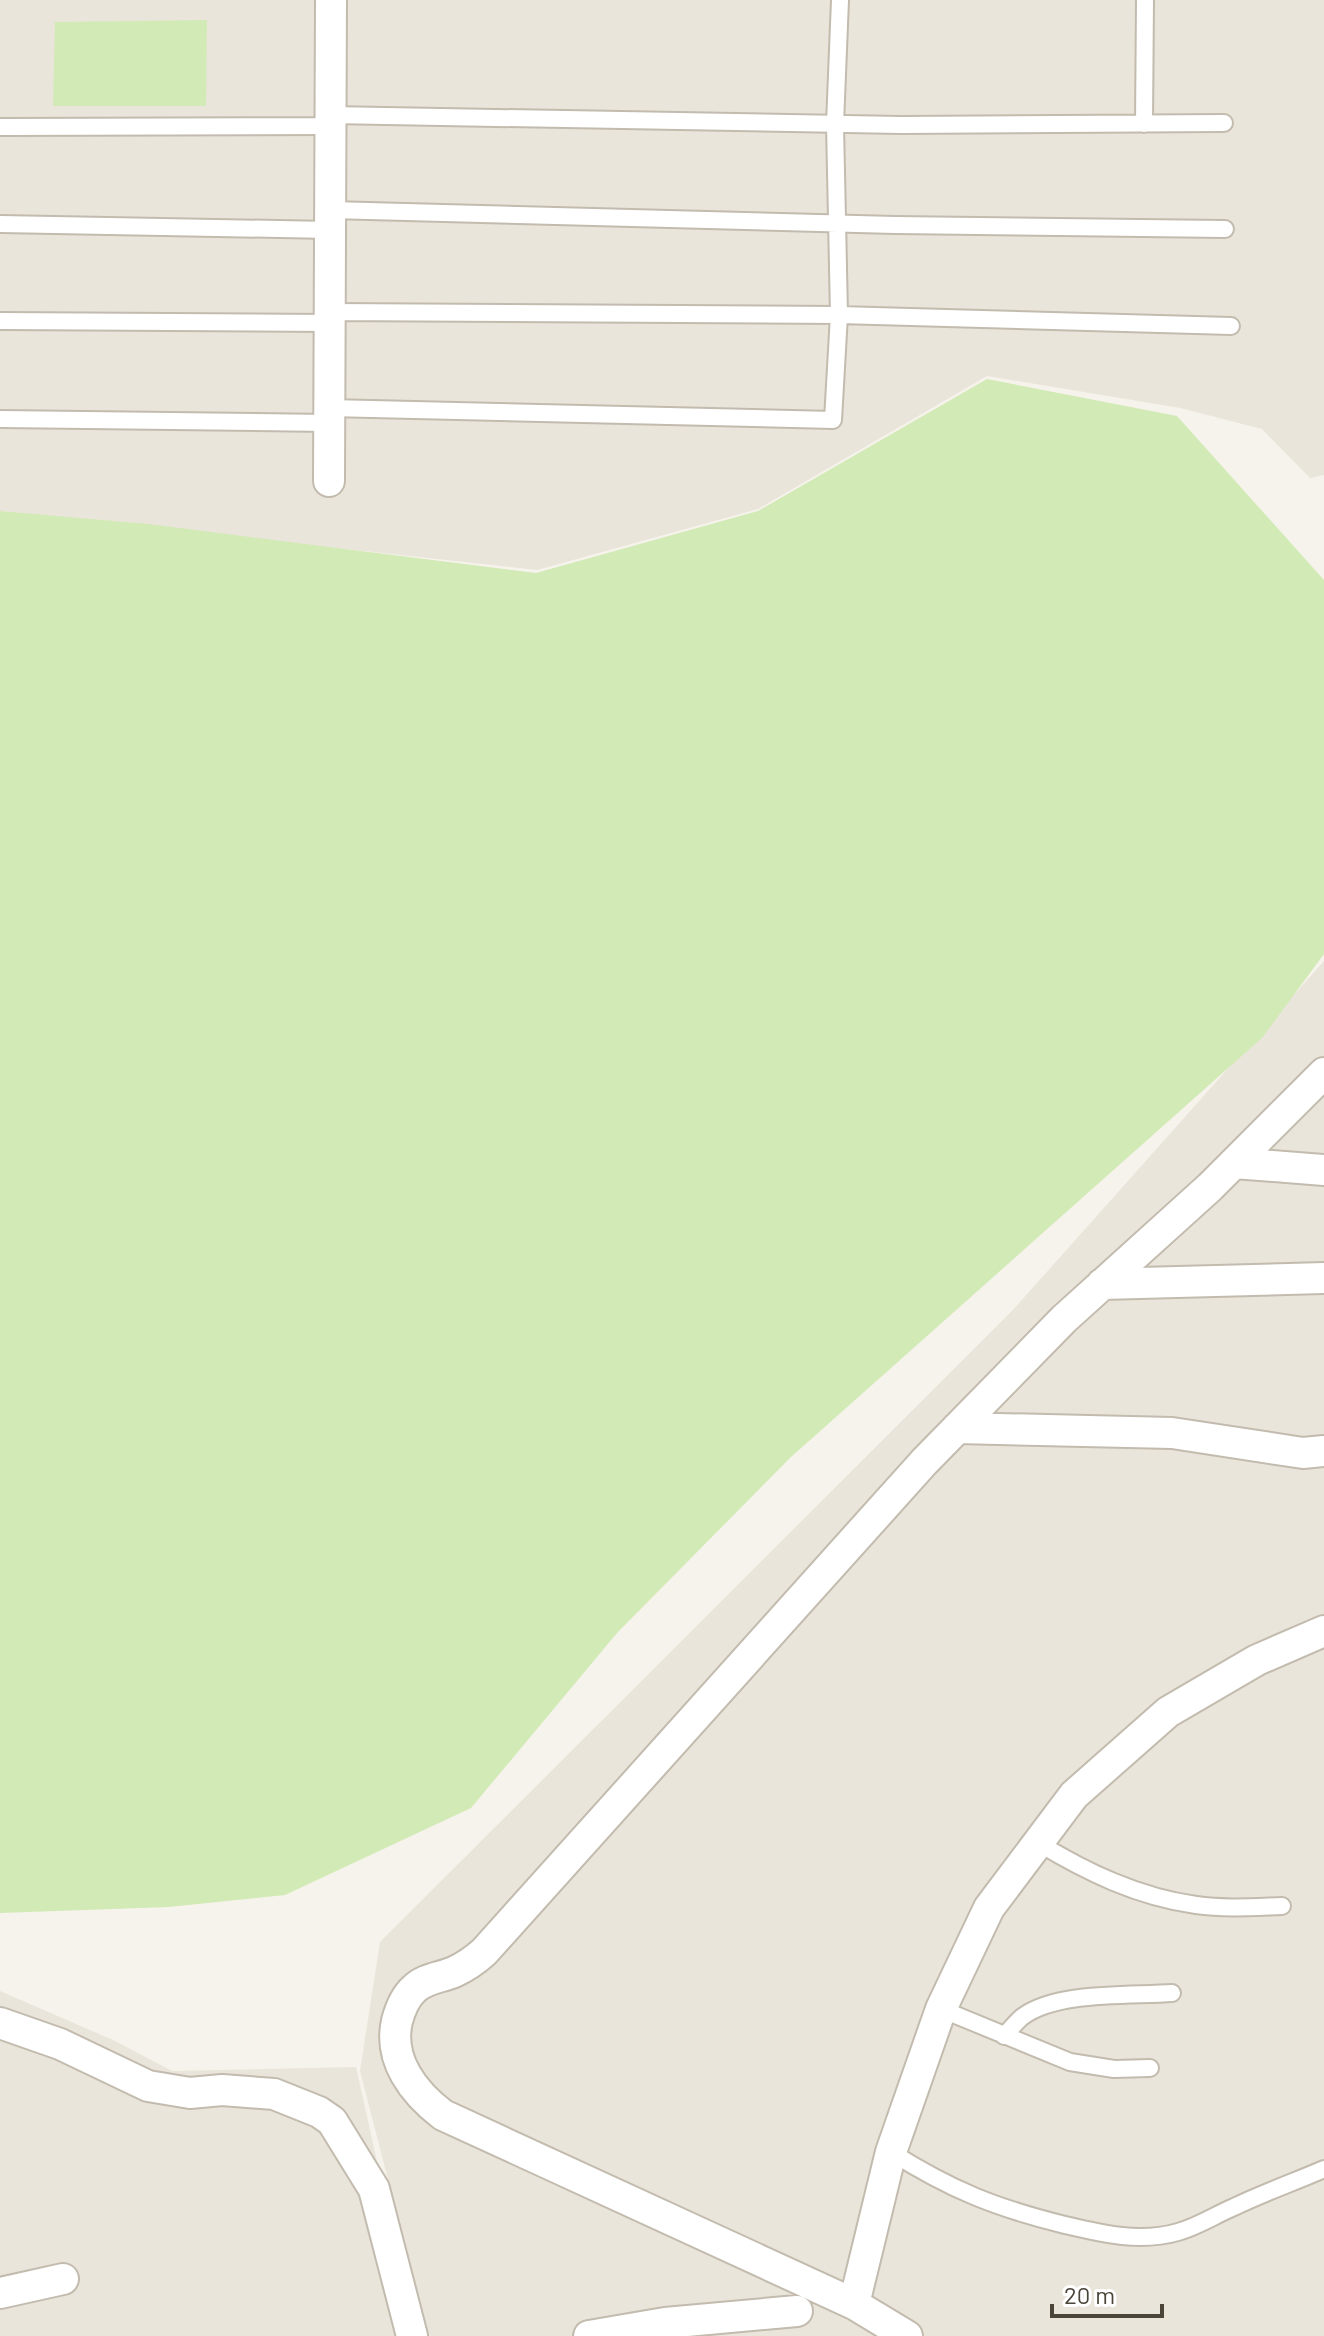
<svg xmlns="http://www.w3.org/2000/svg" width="1324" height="2336" font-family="Barlow,sans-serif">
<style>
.residential{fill:#eae5da}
.green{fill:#d2eab5}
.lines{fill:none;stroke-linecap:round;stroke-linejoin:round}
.service-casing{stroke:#c2bbae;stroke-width:20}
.minor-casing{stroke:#c2bbae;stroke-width:34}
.service{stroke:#fff;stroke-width:16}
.minor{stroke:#fff;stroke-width:30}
</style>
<rect width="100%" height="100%" fill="#f6f3ec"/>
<path class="residential" d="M0,0h1324v475l-14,3 -48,-49 -82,-21 -193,-32 -229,133 -221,61 -537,-59z
M1324,961v1375h-903l-29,-141 -32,-124 20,-129 632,-631z
M0,1991l113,49 59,31 184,-4 60,269h-416z"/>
<path class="green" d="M207,20l-1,86h-153l2,-84z
M987,379l190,37 147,164v374l-62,84 -471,419 -174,176 -146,175 -186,87 -116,12 -169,6v-1402l148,13 388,49 222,-62z"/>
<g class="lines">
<g class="service-casing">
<path id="service" d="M330,115l571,10 323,-2
M1144,124l1,-124
M0,127l330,-1
M330,210l565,15 330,4
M0,224l330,6
M329,312l510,3 392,11
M0,321l330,2
M329,408l504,12 6,-105 -4,-191 5,-124
M0,419l329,4
M1037,1842c49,30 101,55 159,63 29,4 57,2 86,1
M941,2009l129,53 44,7 36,-1
M1004,2036c6,-6 11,-13 18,-19 34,-26 108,-21 150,-24
M891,2152c60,38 105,56 174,73 38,9 75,18 113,7 21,-6 37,-17 56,-25 29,-14 60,-25 90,-38"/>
</g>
<g class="minor-casing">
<path id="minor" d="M329,481l2,-481
M1234,1163l90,7
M1102,1284l222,-6
M957,1428l215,5 131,20 21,-2
M0,2023l60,21 88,42 42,7 32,-3 52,4 45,18 13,9 42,68 38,147
M0,2293l63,-14
M854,2304l37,-152 50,-143 48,-101 85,-113 94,-83 89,-52 67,-29
M589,2336l76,-13 132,-12
M907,2336l-53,-32 -411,-189c-29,-22 -55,-55 -46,-94 3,-11 8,-24 17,-32 11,-11 26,-11 40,-17 11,-5 21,-12 30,-20l440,-490 140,-143 146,-132 114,-114"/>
</g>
<use href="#service" class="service"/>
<use href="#minor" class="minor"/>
</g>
<path d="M1052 2304v12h110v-12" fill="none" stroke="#4b4439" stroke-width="4"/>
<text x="1064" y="2304" font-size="24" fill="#4b4439" stroke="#ffffff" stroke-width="6" paint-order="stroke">20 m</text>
</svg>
